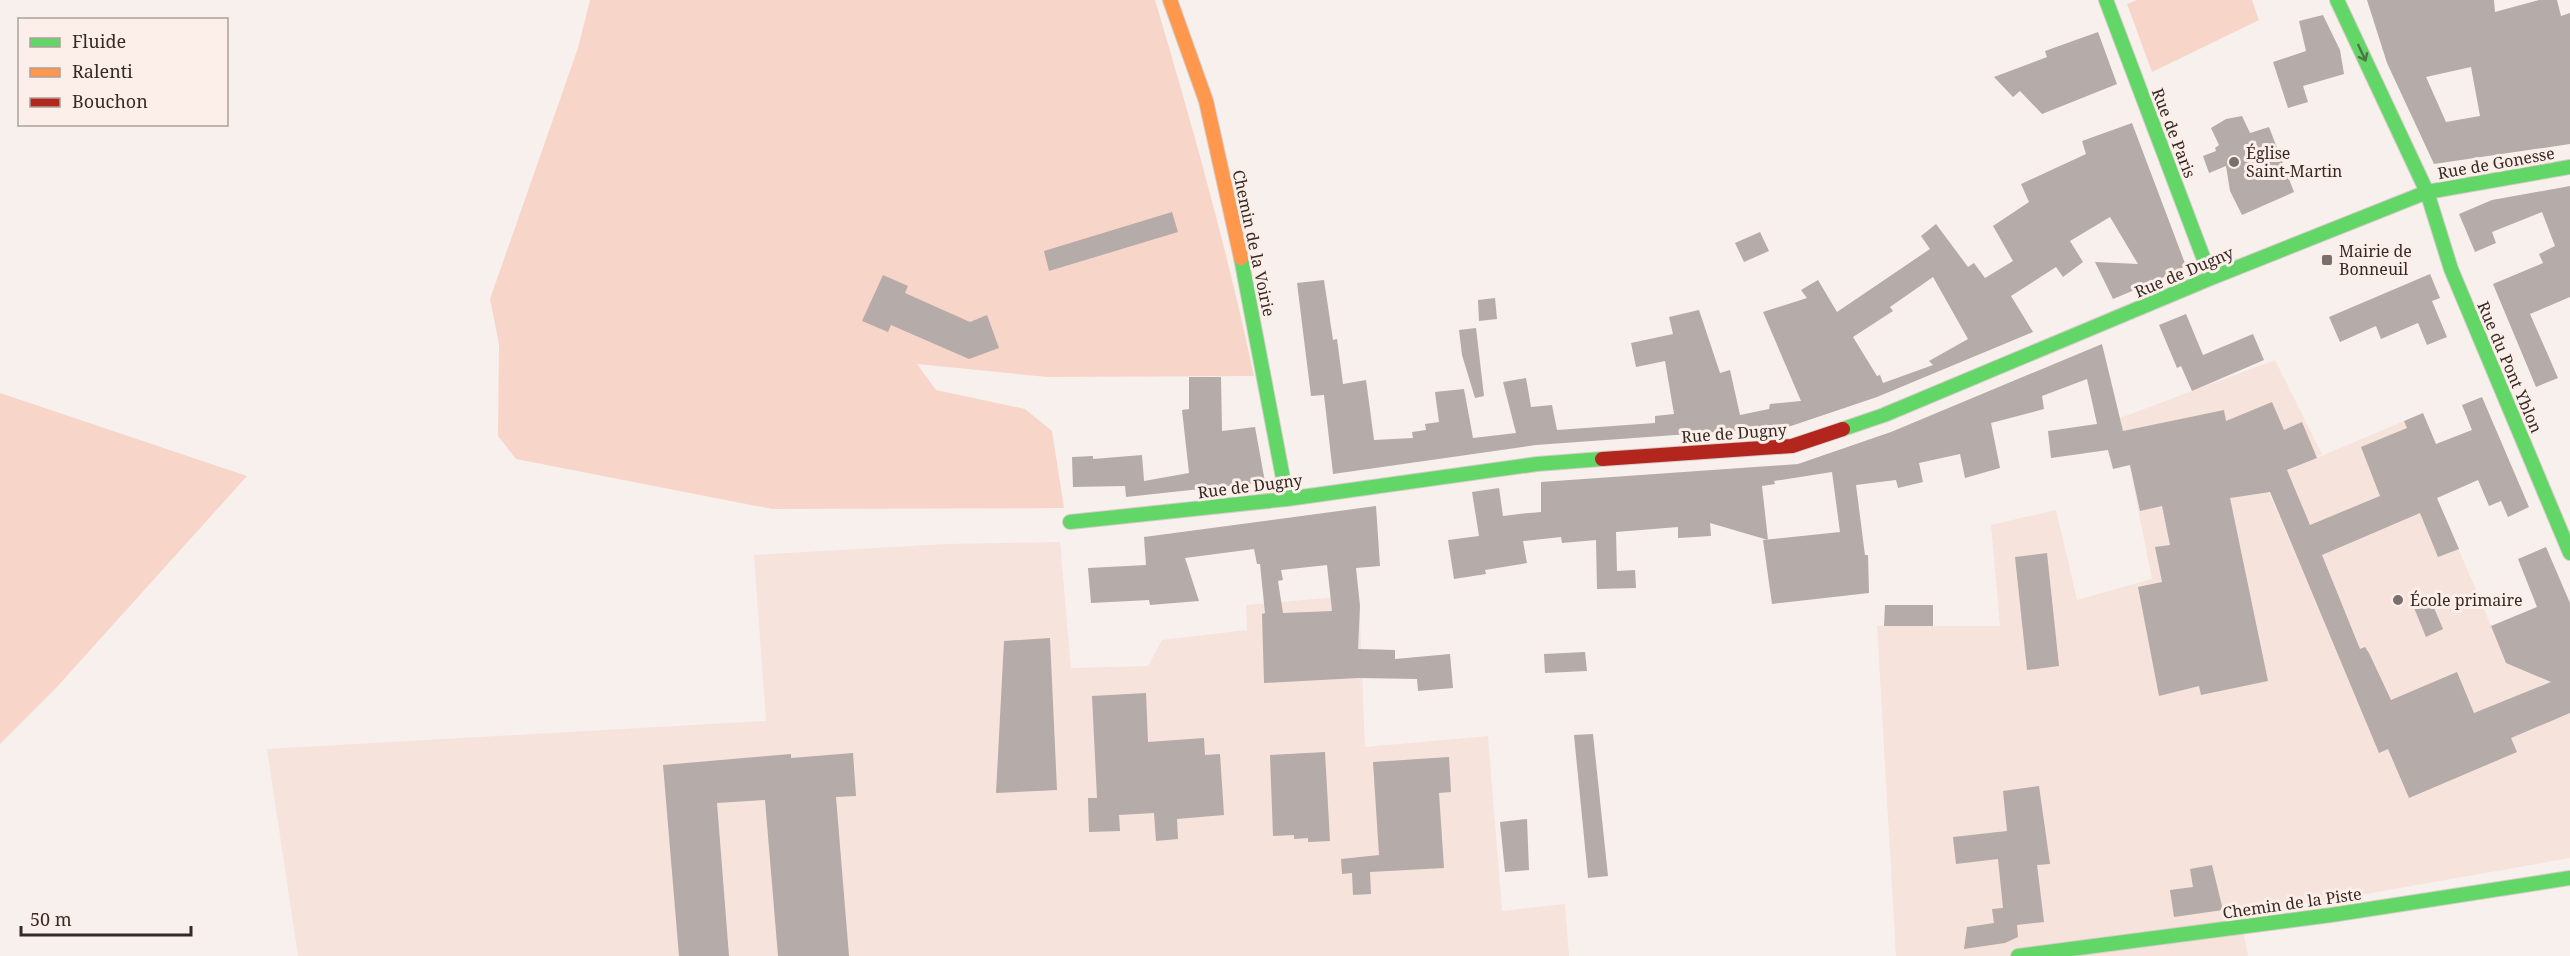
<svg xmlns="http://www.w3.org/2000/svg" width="2570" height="956" font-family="'Noto Serif',serif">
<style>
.built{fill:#f5e3dc}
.green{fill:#f7d5c8}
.building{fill:#b5aba8;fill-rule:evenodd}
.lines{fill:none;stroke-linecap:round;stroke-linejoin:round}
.fast-casing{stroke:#d7ccc9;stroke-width:16}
.slow-casing{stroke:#d7ccc9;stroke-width:16}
.jam-casing{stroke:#d7ccc9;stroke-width:16}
.fast{stroke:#63d668;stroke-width:14}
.slow{stroke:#ff974d;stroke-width:14}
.jam{stroke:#b3261e;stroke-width:14}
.oneway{stroke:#4b7743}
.poi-dot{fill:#7b6f6b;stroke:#fceee9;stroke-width:2}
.labels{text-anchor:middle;stroke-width:6;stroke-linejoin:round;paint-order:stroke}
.street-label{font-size:16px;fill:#372a25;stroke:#fceee9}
.poi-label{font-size:16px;fill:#372a25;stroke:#fceee9;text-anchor:start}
</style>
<rect width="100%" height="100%" fill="#f8f0ed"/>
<path class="built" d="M2275,360l47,94 -59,25 30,70 -28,-69 139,-59 103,242 63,-7v202l-330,58 8,40h-352l-19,-330h123l-9,-101 65,-15 21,90 75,-21 -32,-161z
M1060,542l11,126 77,-2 14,-26 85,-10 -1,-25 113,-10 6,152 123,-11 14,175 63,-7 4,52h-1271l-31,-207 499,-28 -12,-166 192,-11z"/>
<path class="green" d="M590,0h565c37,124 72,249 99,376l-207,1 -130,-13 19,26 89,19 27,22 12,77 -292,1 -256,-50 -18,-23 1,-92 -9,-45 88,-251z
M2137,0h115l7,20 -107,52 -25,-68z
M0,393l247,83 -191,212 -56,56z"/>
<path class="building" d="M2367,0h127l1,12 44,-12h18l4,16 9,-3v131l-136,20 -47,-101zM2471,67l9,49 -34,6 -20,-45z
M2323,15l17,35 4,24 -41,12 5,16 -20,6 -15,-46 33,-11 -7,-30z
M2098,32l19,52 -75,30 -22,-23 -7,6 -19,-20 53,-20 -2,-6z
M2242,116l8,17 19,-6 25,65 -52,23 -12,-24 -4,-25 -17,7 -6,-17 13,-5 -1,-3 4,-3 -8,-17 15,-9z
M2132,123l54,143 -30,15 -43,18 -18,-37 43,2 -28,-47 -40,24 13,21 -20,15 -7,-10 -45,29 22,36 -156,65 -89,30 -252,18 -203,29 -9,-79 -13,1 -14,-113 27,-3 9,60 4,-1 6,45 23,-4 8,60 39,-2 -1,-6 14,-2 -1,-6 14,-2 -4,-30 29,-3 9,49 43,-5 -13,-51 23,-4 5,29 21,-2 5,25 98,-7v-7l19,-2 -9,-53 -29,6 -5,-24 42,-9 -4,-17 30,-7 21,63 10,-3 10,45 29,-6 1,-5 31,-3 -38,-89 44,-14 -6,-8 17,-10 19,32 93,-63 -9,-13 15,-12 32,43 6,-4 11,15 28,-17 -20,-35 36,-24 -8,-18 65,-30 -4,-13zM1933,277l35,62 -39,22 4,4 -50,18 -3,-8 -3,1 -24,-39 40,-26 -3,-4z
M2570,186v111l-40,17 28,64 -22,9 -43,-103 50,-21 -4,-9 16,-8 -13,-34 -50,20 4,11 -21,9 -16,-38 33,-14z
M1172,212l6,20 -129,39 -5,-20z
M1760,232l9,19 -25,11 -9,-19z
M2430,274l10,24 -8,3 15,36 -20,8 -9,-22 -37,16 -5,-13 -36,16 -11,-25z
M883,275l25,11 -3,7 65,29 17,-7 12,33 -30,11 -78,-34 -3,7 -26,-11z
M1495,298l2,21 -18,2 -1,-21z
M2186,314l17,41 50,-21 11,26 -72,31 -11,-25 -4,2 -18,-43z
M1476,328l8,68 -9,2 -13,-43 -3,-25z
M2102,344l21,87 101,-21 2,11 46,-19 12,28 18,-8 15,36 -30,12 23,55 70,-29 -19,-49 46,-19 -3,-7 19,-8 13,31 36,-14 -10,-25 20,-8 47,110 -21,10 -7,-16 -12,5 -11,-26 -41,18 22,51 -21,8 -18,-44 -98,42 38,94 5,-2 4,6 22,47 66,-28 17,41 77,-31 -45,-19 -15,-37 46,-19 -19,-48 28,-12 24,56v110l-59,25 6,14 -108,46 -21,-49 -9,4 -109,-261 -40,6 38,183 -67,14 -2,-9 -40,10 -21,-109 24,-5 -7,-35 15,-2 -8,-39 -22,5 -10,-46 -17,4 -5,-19 -57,8 -3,-27 49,-7 -10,-45 -45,17 2,13 -53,14 9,45 -35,10 -5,-24 -41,9 4,19 -25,6 -2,-8 -40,5 9,70h3l1,38 -97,11 -9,-64 77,-8 -8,-60 -58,9 1,3 -13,2 6,54 -58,-17 1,13 -33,2v-11l-62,5 1,39 18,-1 1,18 -39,1 -1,-49 -34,3 -1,-6 -38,4 4,22 -42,7 1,4 -32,5 -6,-39 31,-4 -7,-44 27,-4 4,28 16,-2 22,-2v-30l257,-18 93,-32z
M1189,377h32l1,54 33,-4 10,55 -139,15 -1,-11 -52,1 -1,-30 21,-1v3l49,-4 2,26 45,-8 -7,-63 7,-1z
M1376,506l4,60 -24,2 4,38 -2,43 37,1v9l55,-5 3,34 -35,3 -1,-12 -59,-1 -94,5 -2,-69 3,-1 -5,-49h-3l-3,-15 -69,9 14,43 -49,4 -1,-5 -58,3 -3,-35 58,-3 -2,-28zM1327,565l5,46 -49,2 -5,-32 5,-1 -2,-10z
M2047,553l12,113 -32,4 -12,-113z
M2429,596l14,33 -17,8 -14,-34z
M1885,605h48v21h-49z
M1050,638l7,152 -61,3 8,-152z
M1585,652l2,19 -42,2 -1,-19z
M1146,693l2,49 56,-4 1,17 15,-1 4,61 -47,4 1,20 -22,2 -2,-28 -35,2 1,16 -31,1 -1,-34h9l-5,-102z
M1593,734l15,142 -20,2 -14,-143z
M1325,752l5,89 -22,1v-4l-14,1v-4l-21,1 -3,-81z
M853,753l3,43 -20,1 13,159h-71l-13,-156 -48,3 12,153h-50l-16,-191 128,-11v4z
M1449,757l2,35 -12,1 5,75 -74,4 1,22 -18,1 -1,-22 -10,1 -1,-15 38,-4 -6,-93z
M2039,786l11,78 -13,1 7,57 -27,3 1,12 -13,6 -41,6 3,-22 27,-4 -2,-14 11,-1 -5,-49 -42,5 -3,-27 54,-6 -4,-40z
M1527,819l2,51 -24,2 -5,-50z
M2212,865l11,45 -49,7 -4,-27 23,-3 -3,-18z"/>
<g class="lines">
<g class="fast-casing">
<path id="fast" d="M2106,0l105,278
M2337,0l90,192 24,77 119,284
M1241,258l46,241
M1843,429l41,-14 327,-137 216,-86 143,-25
M1070,522l217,-23 250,-35 65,-5
M2018,956l313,-41 239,-37"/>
</g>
<g class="slow-casing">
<path id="slow" d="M1170,0l36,101 35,157"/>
</g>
<g class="jam-casing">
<path id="jam" d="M1602,459l190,-13 51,-17"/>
</g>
<use href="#fast" class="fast"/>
<use href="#slow" class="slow"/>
<use href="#jam" class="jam"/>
</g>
<defs><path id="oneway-shaft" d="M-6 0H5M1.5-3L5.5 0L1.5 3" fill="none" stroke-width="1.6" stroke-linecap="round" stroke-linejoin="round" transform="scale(1.5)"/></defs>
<use class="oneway" href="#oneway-shaft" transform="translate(2362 53) rotate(65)"/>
<g class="poi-dot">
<circle cx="2234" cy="162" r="6"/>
<rect x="2321" y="254" width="12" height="12" rx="3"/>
<circle cx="2398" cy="600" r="6"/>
</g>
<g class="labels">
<g class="street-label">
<text transform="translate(2174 133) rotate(69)" y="6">Rue de Paris</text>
<text transform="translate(2496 163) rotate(-10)" y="6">Rue de Gonesse</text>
<text transform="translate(1254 243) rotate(78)" y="6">Chemin de la Voirie</text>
<text transform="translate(2184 272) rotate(-23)" y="6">Rue de Dugny</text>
<text transform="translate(2510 367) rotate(67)" y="6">Rue du Pont Yblon</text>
<text transform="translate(1734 433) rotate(-4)" y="6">Rue de Dugny</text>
<text transform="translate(1250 486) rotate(-7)" y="6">Rue de Dugny</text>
<text transform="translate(2292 903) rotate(-8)" y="6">Chemin de la Piste</text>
</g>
<g class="poi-label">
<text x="2246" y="159">Église<tspan x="2246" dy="18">Saint-Martin</tspan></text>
<text x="2339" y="257">Mairie de<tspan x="2339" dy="18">Bonneuil</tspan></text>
<text x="2410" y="606">École primaire</text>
</g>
</g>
<rect x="18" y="18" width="210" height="108" fill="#fceee9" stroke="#ada09b" stroke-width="1.5"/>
<rect x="30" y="38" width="30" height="9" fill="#63d668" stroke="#ada09b" stroke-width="1.5"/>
<text x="72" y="48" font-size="18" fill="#372a25">Fluide</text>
<rect x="30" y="68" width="30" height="9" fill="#ff974d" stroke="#ada09b" stroke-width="1.5"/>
<text x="72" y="78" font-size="18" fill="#372a25">Ralenti</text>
<rect x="30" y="98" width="30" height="9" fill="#b3261e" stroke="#ada09b" stroke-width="1.5"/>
<text x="72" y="108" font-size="18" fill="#372a25">Bouchon</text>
<path d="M21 926v9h170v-9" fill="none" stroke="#372a25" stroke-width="3"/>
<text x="30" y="926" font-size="18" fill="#372a25" stroke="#fceee9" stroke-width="4.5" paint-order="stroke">50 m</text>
</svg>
